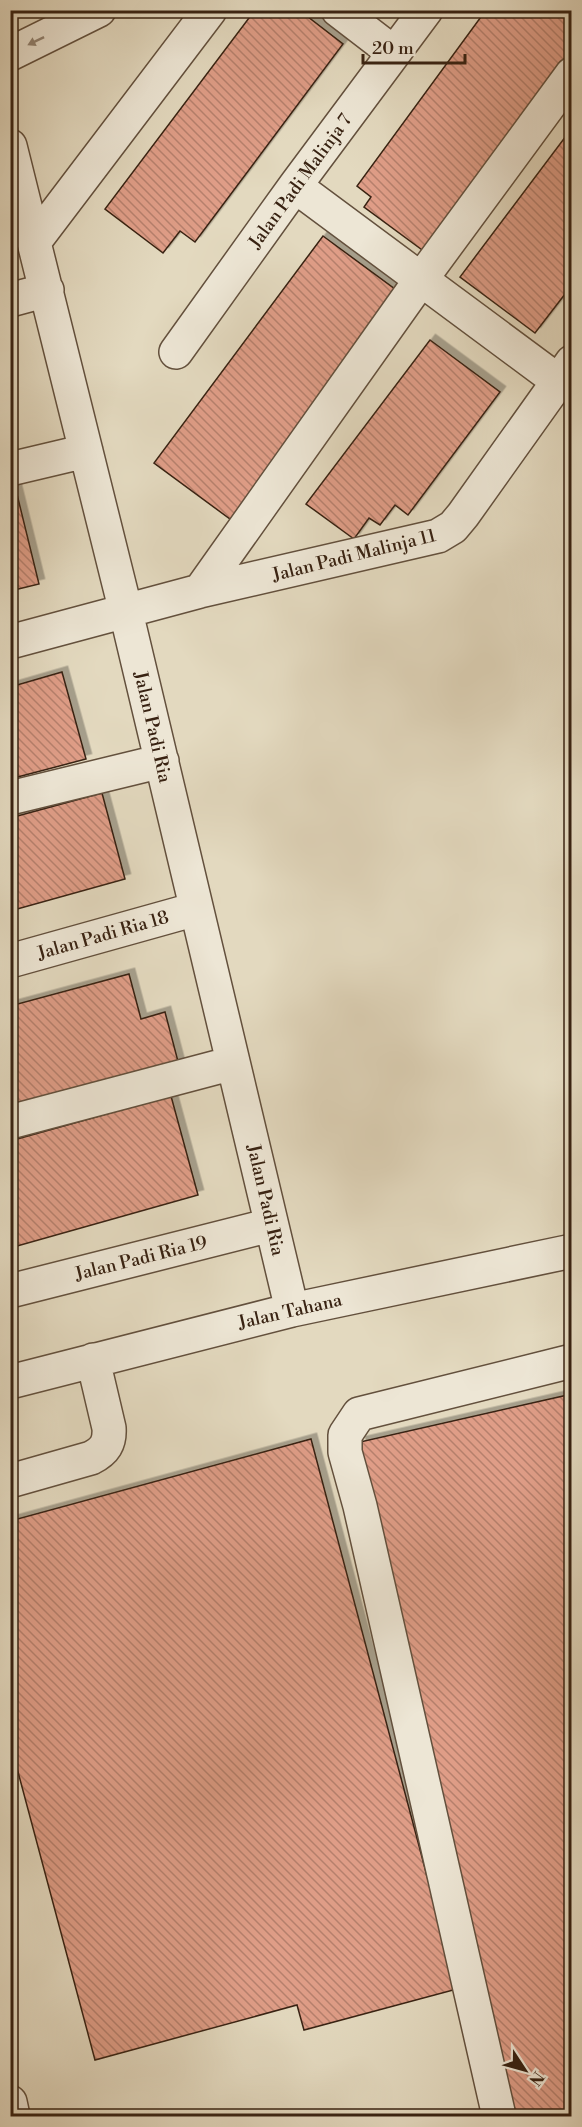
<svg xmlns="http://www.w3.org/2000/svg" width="582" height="2127" font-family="'Libre Bodoni',serif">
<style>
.building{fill:url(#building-back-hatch);stroke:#382212;stroke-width:1.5;filter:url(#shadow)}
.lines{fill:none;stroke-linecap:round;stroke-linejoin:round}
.minor-casing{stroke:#63503d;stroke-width:36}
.minor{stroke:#ede6d5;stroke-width:33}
.oneway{fill:#928474}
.labels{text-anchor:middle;stroke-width:4.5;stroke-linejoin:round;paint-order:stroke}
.street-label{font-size:18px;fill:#382212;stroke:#ede6d5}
</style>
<defs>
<pattern id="building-back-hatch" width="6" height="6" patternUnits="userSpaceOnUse" patternTransform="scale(1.5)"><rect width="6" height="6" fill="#df9d87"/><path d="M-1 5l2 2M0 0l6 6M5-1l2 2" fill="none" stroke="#b6806d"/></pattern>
<filter id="shadow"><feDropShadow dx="5.5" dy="-5.5" stdDeviation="0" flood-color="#0004"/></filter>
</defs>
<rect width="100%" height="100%" fill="#e3d9bf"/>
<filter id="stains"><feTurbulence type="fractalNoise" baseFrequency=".00333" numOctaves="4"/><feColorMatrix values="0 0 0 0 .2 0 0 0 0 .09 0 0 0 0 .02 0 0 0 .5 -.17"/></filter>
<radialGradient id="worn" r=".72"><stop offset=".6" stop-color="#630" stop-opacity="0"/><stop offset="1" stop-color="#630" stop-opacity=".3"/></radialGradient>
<path class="building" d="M255,10h44l44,34 -148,198 -15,-11 -17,22 -58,-44z
M486,10h86v51l-143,194 -65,-48 7,-10 -14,-11z
M572,128v157l-37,48 -75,-56z
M323,236l80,59 -169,227 -80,-59z
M430,340l70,52 -92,123 -13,-10 -15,20 -11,-7 -15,21 -48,-35z
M14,482l25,102 -29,7v-108z
M62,672l24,87 -76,20v-92z
M102,793l23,86 -115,32v-93z
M129,974l12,45 24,-7 15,57 -170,45v-108z
M171,1096l27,99 -188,53v-107z
M572,1394v722h-62l-150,-674z
M311,1439l146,550 -153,41 -7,-25 -202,55 -85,-318v-221z"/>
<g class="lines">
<g class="minor-casing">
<path id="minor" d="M338,10l56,43
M10,54l89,-44
M10,146l116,466 166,698
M295,186l263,195
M34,242l176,-232
M10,300l37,-10
M176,352l119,-166 131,-176
M10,469l76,-18
M200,591l222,-313 150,-204
M10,642l190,-51 238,-55 15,-9 10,-12 109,-153
M10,798l152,-37
M10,961l186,-52
M10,1122l223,-59
M10,1291l261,-66
M10,1382l282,-72 280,-59
M10,1481l81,-23c14,-7 19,-15 18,-30l-16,-68
M10,2102l3,14
M499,2116l-139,-610 -15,-54v-17l14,-21 213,-53"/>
</g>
<use href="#minor" class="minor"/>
</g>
<defs><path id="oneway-solid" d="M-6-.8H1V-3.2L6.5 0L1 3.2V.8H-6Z" transform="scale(1.5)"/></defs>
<use class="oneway" href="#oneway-solid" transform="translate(36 41) rotate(154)"/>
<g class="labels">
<g class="street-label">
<text transform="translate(300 181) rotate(-54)" y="6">Jalan Padi Malinja 7</text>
<text transform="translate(354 555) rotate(-14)" y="6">Jalan Padi Malinja 11</text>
<text transform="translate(153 727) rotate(77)" y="6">Jalan Padi Ria</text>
<text transform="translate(103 935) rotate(-16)" y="6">Jalan Padi Ria 18</text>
<text transform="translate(266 1200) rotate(77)" y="6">Jalan Padi Ria</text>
<text transform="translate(141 1258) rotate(-14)" y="6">Jalan Padi Ria 19</text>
<text transform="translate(290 1311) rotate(-13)" y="6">Jalan Tahana</text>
</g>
</g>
<rect width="582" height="2127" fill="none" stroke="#e3d9bf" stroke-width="36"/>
<rect x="12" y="12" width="558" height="2103" fill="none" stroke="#382212" stroke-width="3"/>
<rect x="18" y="18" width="546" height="2091" fill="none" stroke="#382212" stroke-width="1.5"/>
<g transform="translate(525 2070) rotate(126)" stroke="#ede6d5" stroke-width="4.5" paint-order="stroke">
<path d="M0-4.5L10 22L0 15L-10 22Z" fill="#382212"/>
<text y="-9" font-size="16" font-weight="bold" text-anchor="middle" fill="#382212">N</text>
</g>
<path d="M363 54v9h102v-9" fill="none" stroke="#382212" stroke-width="3"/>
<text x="372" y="54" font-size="18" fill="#382212" stroke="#ede6d5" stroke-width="4.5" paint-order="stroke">20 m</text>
<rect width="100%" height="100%" filter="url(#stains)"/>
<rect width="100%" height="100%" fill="url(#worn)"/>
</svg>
